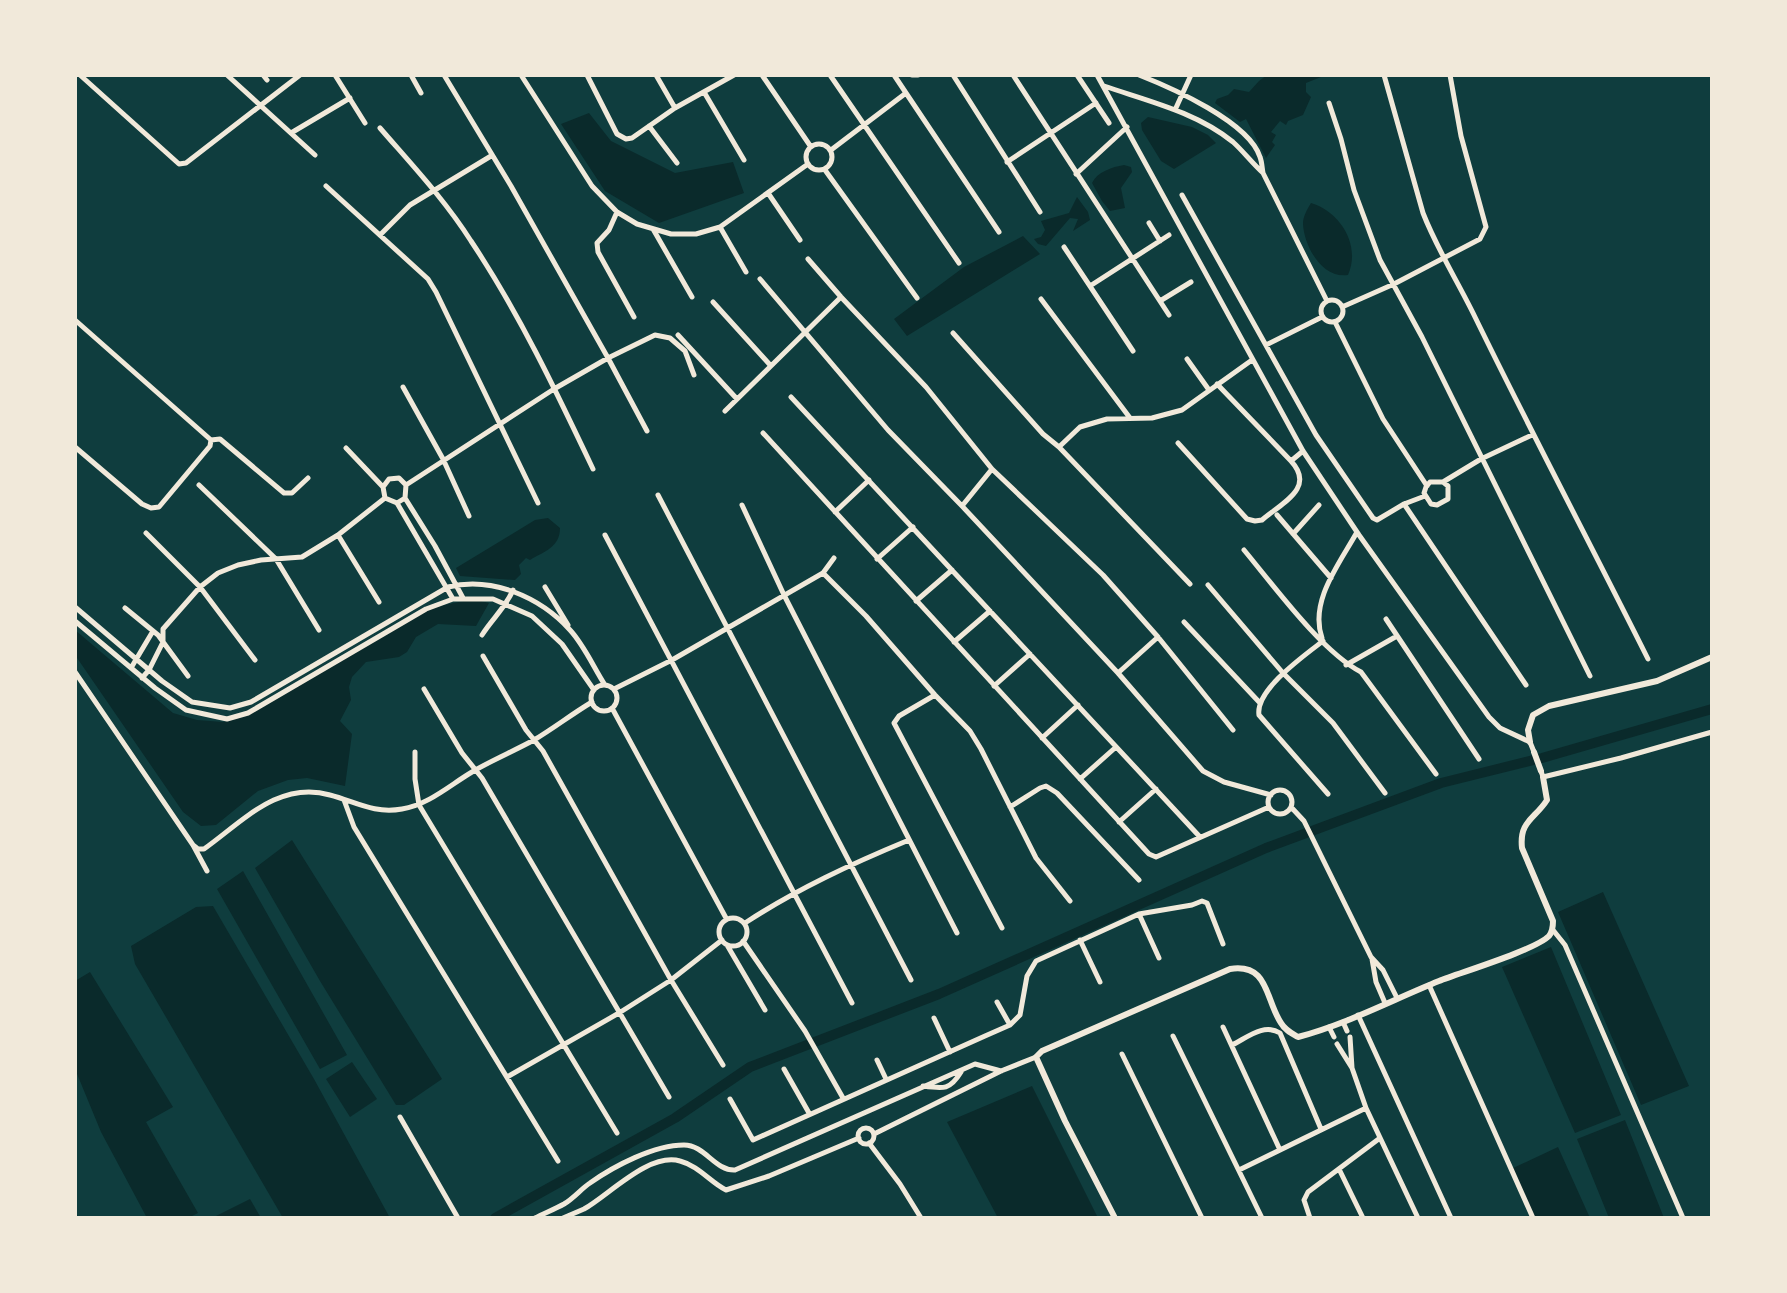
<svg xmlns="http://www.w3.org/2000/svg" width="1787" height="1293" font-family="'PT Serif',serif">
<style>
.water{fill:#0a2a2b}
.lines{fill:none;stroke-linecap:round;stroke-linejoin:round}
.canal{stroke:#0a2a2b;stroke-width:10}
.minor{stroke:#f1e9da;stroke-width:5}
.tertiary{stroke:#f1e9da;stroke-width:6}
</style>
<rect width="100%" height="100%" fill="#0f3d3e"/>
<path class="water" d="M1267,75h59l-20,8v9l5,5 -8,18 -15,6 -2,4 -6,-4 -9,11 5,3 -4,7 3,3 -9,13 -20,-39 -6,3 -25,-19 2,-4 11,-4 6,-6 15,3 10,-11z
M589,113l22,28 64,32 58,-11 11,31 -85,30 -54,-32 -44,-67z
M1148,117l44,10 16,8 8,8 -42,26 -13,-8 -19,-31 -1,-7z
M1124,165l7,2 1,5 -11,16 4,20 -15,3 -8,-10 -10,-18c5,-11 20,-16 32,-18z
M1077,197l11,15 2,8 -17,11 5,-12 -8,-1 -24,28 -8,-2 -4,-5 7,-2 4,-7 -4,-9 28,-8z
M1311,203c30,9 50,43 37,72 -26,4 -44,-29 -45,-51 0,-8 4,-14 8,-21z
M1023,236l17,18 -133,82 -13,-17 70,-52z
M548,518l12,10c0,19 -15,23 -30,32l-4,-2 -7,7 2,9 -6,6 -55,-4 -4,-8 79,-48z
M473,599l16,4 -13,23 -38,-2 -22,13 -9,15 -8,5 -33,5 -14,15 -3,10 2,13 -11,21 12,13 -7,52 -38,-8 -19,2 -30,11 -42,34 -15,1 -18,-14 -108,-157v-25l98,83 24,7 26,2 24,-8 183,-106z
M292,840l150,239 -38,26h-8l-76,-124 -65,-113z
M243,871l104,184 -27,14 -103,-180z
M1603,892l86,194 -48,19 -83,-193z
M213,906l101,173 76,139h-107l-148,-254 -4,-18 65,-39z
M1551,947l70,168 -46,18 -73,-166z
M90,972l83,135 -27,15 52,91 -10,5h-41l-46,-86 -26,-63v-88z
M352,1062l25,37 -27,18 -24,-38z
M1032,1086l66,132h-100l-51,-96z
M1625,1120l39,98h-55l-32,-79z
M1558,1147l32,71h-57l-22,-49z
M250,1199l11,19 -47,-1z"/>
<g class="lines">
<path class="canal" d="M495,1218l180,-100 75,-51 189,-73 327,-146 175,-65 101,-25 170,-49"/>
<path class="minor" d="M80,75l99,89 7,-1 114,-88
M227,75l88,80
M263,75l4,5
M335,75l30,48
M411,75l10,18
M444,75l67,111 97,172 39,73
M521,75l71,111 25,26 20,12 34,10h25l24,-7 88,-63
M587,75l30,59 9,5 6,-1 43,-30 59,-33
M656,75l19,33
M762,75l49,72
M830,75l129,188
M894,75l12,18
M912,75h6
M953,75l87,137
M1013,75l156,240
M1077,75l32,48
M1097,75l206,376 56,84 130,182 11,11 30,14 4,10
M1139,75c33,13 110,47 121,82 2,5 2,11 3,16l64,128
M1384,75l39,138c14,36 35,69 52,104 56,115 116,228 173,342
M1104,86c44,15 92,26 129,56 10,9 19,21 30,31
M704,92l40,68
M1329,103l12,36 13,51 26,70 42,77 168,339
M1175,110l16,-35
M649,126l28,37
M380,128c32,37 65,72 91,113 48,72 85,150 122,228
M291,133l59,-35
M806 157a13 13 0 1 1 26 0a13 13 0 1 1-26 0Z
M831,150l75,-57 93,139
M1007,162l89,-59
M825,170l92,128
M1076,174l51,-47
M326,186l102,93 8,13 102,211
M768,193l32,47
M1182,195l134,240 57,83 4,2 27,-16 21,-8
M617,212l-8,18 -12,13 1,9 36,65
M1149,223l11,18
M720,227l26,45
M653,229l39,68
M380,235l30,-30 81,-49
M1064,247l69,104
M808,259l33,38 85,90 66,82 111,106 55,62 75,93
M760,279l128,151 74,76 156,167 85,98 21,11 47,13
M1090,286l79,-51
M1041,299l89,119
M1321 311a11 11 0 1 1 22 0a11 11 0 1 1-22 0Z
M1160,301l31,-19
M713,302l58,64
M1342,307l52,-23 86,-45 6,-12 -25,-91 -11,-61
M75,320l136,120 -1,6 -51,61 -8,1 -9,-4 -67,-57
M1335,322l48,97 44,67
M953,333l90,101 16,13 131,137
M678,335l59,64
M1266,345l56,-28
M1187,359l22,31
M1217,384l74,77
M403,387l40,72 26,57
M791,397l409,440
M725,411l116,-114
M763,433l386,421 7,3 113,-50
M211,440l9,-1 64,54h8l16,-15
M1178,443l69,76 8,2 7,-1c20,-17 54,-32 29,-59l12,-10
M1059,447l21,-20 27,-8 45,-1 30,-8 70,-50
M346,448l37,39
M399,478l7,7 -1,13 -8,5 -12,-5 -2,-11 6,-8z
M1443,482l5,4v13l-11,6 -6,-1 -7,-11 2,-6 4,-5h13l38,-23 51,-24
M199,485l77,74 43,71
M406,485l148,-96 54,-31 47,-23 15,3 15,13 9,24
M658,495l253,485
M405,498l30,48 28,52
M397,503l56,96
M1404,504l122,181
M742,505l42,90 173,338
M962,506l30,-37
M835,512l34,-32
M1277,515l54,63
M146,533l54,54 55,73
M1293,534l26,-29
M338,535l41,67
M605,535l247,468
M1244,550c30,36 78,102 117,122l75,102
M877,559l36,-32
M823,573l43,43 69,79 35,36 11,18 55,109 34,43
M1208,585l75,88 50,50 52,70
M545,587l23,38
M916,601l36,-31
M75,607l87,74 30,21 38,6 21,-6 197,-115c44,-11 92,10 122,43 14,15 24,38 35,55
M125,608l33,27 30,41
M1386,619l93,140
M75,621l80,67 31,22 41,9 21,-6 178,-104 27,-10h40l39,17 30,28 32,46
M1184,622l76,81
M482,635c10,-16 24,-28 31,-45
M1322,638c-13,-37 18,-75 35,-106
M1323,641c-18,14 -68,49 -64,74l69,79
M954,642l36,-31
M483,656l43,74 17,21 128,229 52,85
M1346,665l51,-29
M131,668l22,-37
M75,672l118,173 14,26
M1118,673l40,-36
M142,678l7,-8 14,-28v-13l37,-42 18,-14 20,-8 23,-5 41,-3 36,-22 47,-37
M591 698a13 13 0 1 1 26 0a13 13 0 1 1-26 0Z
M994,686l36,-32
M424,689l38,64 20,25 187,319
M614,689l58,-29 151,-87 11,-15
M935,695l-36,21 -5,7 108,205
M612,708l114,210
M1042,738l36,-33
M415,752v27l4,26 198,328
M1541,771l2,6 78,-19 91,-26
M1080,779l36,-32
M1268 802a12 12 0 1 1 24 0a12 12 0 1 1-24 0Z
M344,800l10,27 204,334
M1010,807l30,-19 6,-2 11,7 82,87
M1291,807l13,14 67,136 12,13 14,28
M1119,822l37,-33
M193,845l5,4h6c38,-27 75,-69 126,-54 26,7 44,19 72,14 26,-4 48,-24 70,-37 20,-12 42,-21 62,-32 20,-12 38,-26 58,-38
M1139,914l20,44
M719 932a14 14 0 1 1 28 0a14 14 0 1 1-28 0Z
M745,923c52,-34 106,-59 164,-83
M1553,930l12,15 118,273
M1080,940l20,42
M743,941l62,90 38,67
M727,945l38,65
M1372,959l4,23 9,21
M1429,985l104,233
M997,1002l13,23
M1358,1015l93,203
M934,1018l16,34
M1343,1022l4,9
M1223,1027l57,123
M1329,1027l5,10
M1173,1036l89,182
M1350,1037l2,31 14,40 52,110
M1337,1044l15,24
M1232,1045c16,-8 32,-22 48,-12l41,96
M1122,1054l80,164
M877,1060l9,19
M784,1069l25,44
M507,1077l112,-64 52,-33 51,-40
M923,1086c21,3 27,4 38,-14
M730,1099l23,41 232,-104 25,-11 10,-10 7,-39 9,-15 103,-47 53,-9 10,-4 5,2 16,41
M400,1117l58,101
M858 1136a8 8 0 1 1 16 0a8 8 0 1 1-16 0Z
M874,1134l127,-63 35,-14
M869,1143l31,41 21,34
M1339,1169l24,49
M1239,1170l127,-62
M535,1218c10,-5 20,-9 29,-14 10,-6 17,-15 26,-21 24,-17 64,-38 94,-38 21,0 31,26 51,25l240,-106 26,7
M563,1218c7,-3 14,-6 21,-9 25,-14 65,-57 96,-48 19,5 30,21 46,29l43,-14 90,-38
M1310,1218l-6,-18 4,-8 72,-54"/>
<path class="tertiary" d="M1530,742l-2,-12 5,-15 16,-9 108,-25 55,-24
M1534,752l7,19
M1115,1218l-50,-97 -29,-64 6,-6 188,-82c39,-6 35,30 51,54 4,7 10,10 17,14 49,-13 94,-37 141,-56 23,-9 96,-31 110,-45 4,-5 4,-10 4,-15l-31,-73c-3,-27 13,-29 25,-48l-4,-23"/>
</g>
<rect width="1787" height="1293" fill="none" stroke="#f1e9da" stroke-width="154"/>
</svg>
